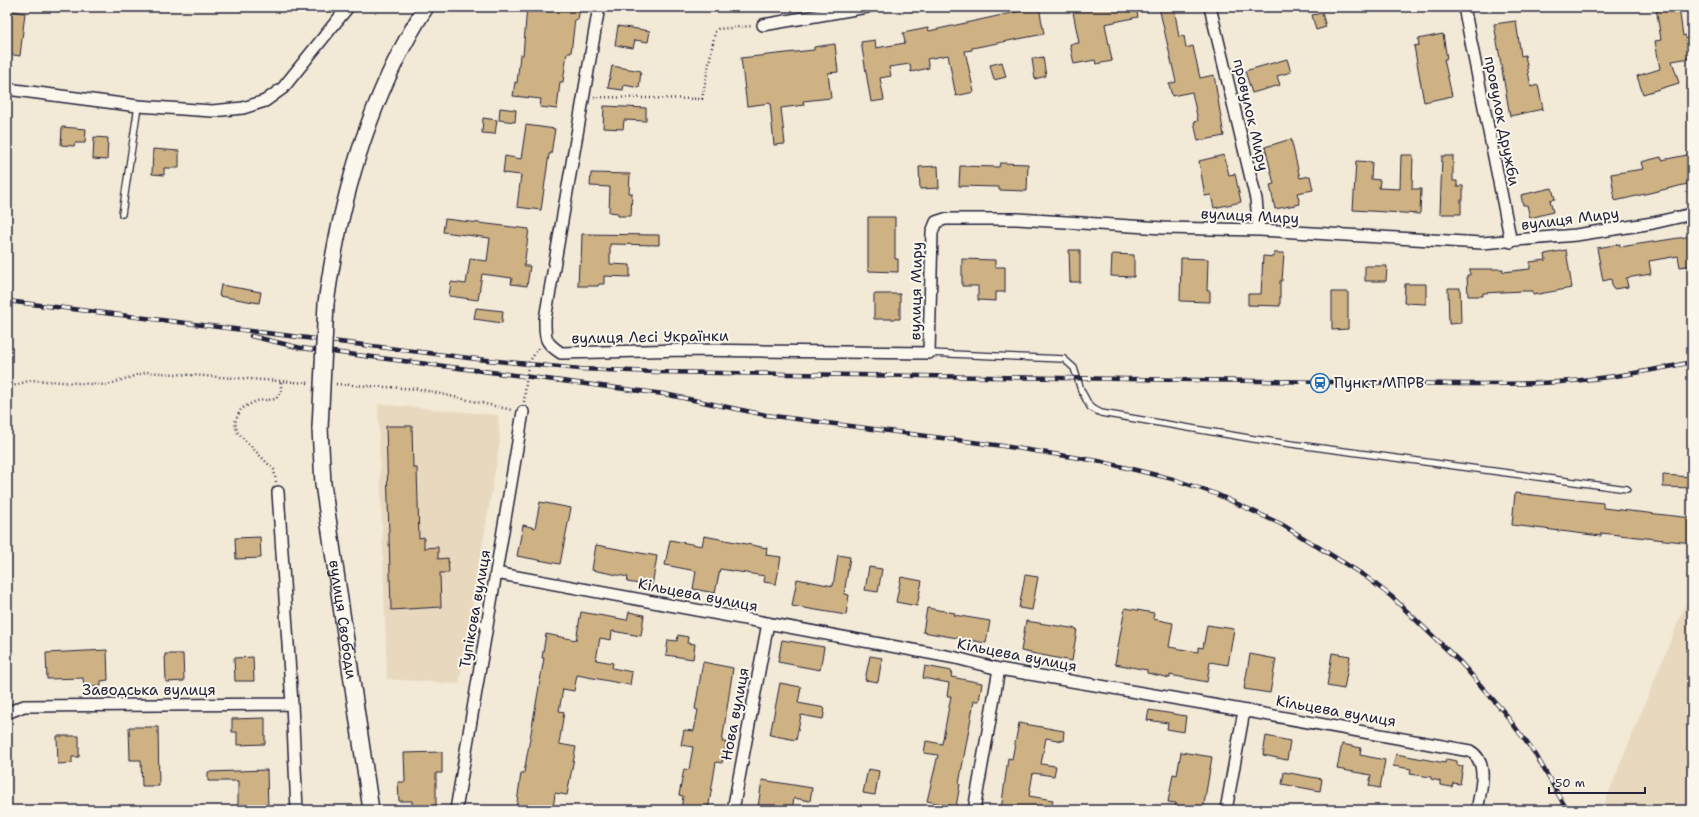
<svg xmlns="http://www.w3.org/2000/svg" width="1699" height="817" font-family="'Shantell Sans',sans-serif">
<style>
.built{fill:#e8d8be}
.building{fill:#cfb283;stroke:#22223b}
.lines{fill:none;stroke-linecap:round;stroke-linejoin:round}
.service-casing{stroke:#22223b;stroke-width:8}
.minor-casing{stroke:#22223b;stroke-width:14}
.secondary-casing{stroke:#22223b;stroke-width:18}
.path{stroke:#22223b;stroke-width:2.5;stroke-dasharray:1 3;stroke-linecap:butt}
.service{stroke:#fbf7ec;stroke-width:5.5}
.minor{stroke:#fbf7ec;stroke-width:11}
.secondary{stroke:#fbf7ec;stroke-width:15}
.rail-casing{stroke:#22223b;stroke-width:4.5}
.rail{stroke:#fbf7ec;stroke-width:3;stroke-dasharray:9;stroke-linecap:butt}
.secondary-bridge-casing{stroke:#22223b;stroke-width:18;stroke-linecap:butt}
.secondary-bridge{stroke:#fbf7ec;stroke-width:15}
.labels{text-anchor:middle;stroke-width:4;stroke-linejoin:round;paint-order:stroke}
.street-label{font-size:15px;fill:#22223b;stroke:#fbf7ec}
.poi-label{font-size:15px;fill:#22223b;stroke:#fbf7ec;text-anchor:start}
</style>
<rect width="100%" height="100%" fill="#f2e9d7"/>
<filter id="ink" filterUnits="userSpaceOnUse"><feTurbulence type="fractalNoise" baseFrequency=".025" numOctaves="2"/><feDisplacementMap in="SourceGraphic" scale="8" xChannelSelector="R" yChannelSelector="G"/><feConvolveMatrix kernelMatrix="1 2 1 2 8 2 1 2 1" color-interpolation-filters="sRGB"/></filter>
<g filter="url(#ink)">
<path class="built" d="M378,404l120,11 2,26 -41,243 -72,-5z
M1687,600l5,1v209h-84l-3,-8z"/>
<path class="building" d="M527,7h53l-2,13 -3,-1 -4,34h-4l-4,29h-3l-3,27 -17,-2 1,-8 -28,-3 2,-14 2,1 3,-28h3z
M1039,7l5,27 -72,14v2l-7,1 9,41 -18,4 -8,-41 -21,4 2,9 -18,4 -1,-8 -21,3 2,9 -11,2 4,22 -13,2 -10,-60 14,-2 1,8 29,-5 -2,-10 25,-5 1,3z
M1072,7h64l2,10 -33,7 7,37 -16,3 -1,-4 -21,4 -4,-20 9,-1z
M1159,7h15l5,30 5,-1 2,12 7,-2 7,32 14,-3 10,61 -26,5 -4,-19 4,-1 -6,-29 -20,4 -3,-12 7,-2z
M1656,7h23l4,29 3,-1 4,23 -18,3 7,22 -36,11 -6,-18 23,-7 -5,-28 6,-1z
M7,10l18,3 -5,43 -13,-2z
M1322,13l4,14 -10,3 -4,-15z
M1516,21l5,35 4,-1 6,32 7,-2 5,24 -33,7 -16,-92z
M618,26l32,5 -2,11 -13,-2 -2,8 -18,-3z
M1443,34l4,25h-3l8,37 -28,6 -10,-56 5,-1 -1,-6z
M835,44l3,28 -10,1 3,25 -28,3 1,4 -23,3 4,36 -11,1 -4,-42 -23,3 -6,-48 73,-8v-3z
M1043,57l3,19 -11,3 -3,-20z
M1287,59l4,13 -14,4 3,9 -28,8 -7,-22z
M1002,62l4,15 -12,3 -4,-15z
M612,66l29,5 -2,17 -15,-3 -1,5 -15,-2z
M604,106l42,2v13l-22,-1 -1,9 -20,-1z
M500,108l16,2 -1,12 -16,-2z
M483,118l14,2 -2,14 -13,-1z
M526,125l29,4 -4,25h-2l-8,56 -24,-3 4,-32 -18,-2 2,-17 16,3z
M62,127l24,2 -1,14h-10l-1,3 -13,-1z
M94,137l14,1 -1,22 -14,-1z
M1291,139l9,39 10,-2 3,14 -16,3 3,11 -25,5 -5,-24 4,-1 -9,-37z
M153,149l26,2v17h-15v7l-12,-1z
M1692,154v29l-77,18 -4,-27 32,-5 -2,-7 20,-5 1,3z
M1224,155l5,20 6,-1 6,28 -27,6 -3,-13 -6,1 -6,-35z
M1401,155h12l-1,34h9l-1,25 -67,-4 3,-49 16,1 -1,17 9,1 -1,8 21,1z
M1442,156h11v25h4v5h6v14h-2v14h-21z
M1000,163l28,1 -1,27 -28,-1v-3l-40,-1 1,-20 39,1z
M938,166l1,22 -19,1 -1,-22z
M591,173l39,1 -1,19h3l-1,23h-13v-3l-9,-1 1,-25 -20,-1z
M1552,188l3,11 -5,1 3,12 -23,6 -3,-13h-4l-2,-10z
M868,217h27v42h3v13l-30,-1z
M445,219l84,10 -5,37h6l-3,20 -16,-2 1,-6 -30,-4 -4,26 -29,-4 2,-14 15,2 4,-25 17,2 3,-23 -47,-6z
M582,234l77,1v10l-49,-1v20l20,1v12l-26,-1v8h-5l-1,2h-20l1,-22h2z
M1692,236v29l-12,2 -2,-11 -29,5 2,13 -25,4 2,9 -15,2 -2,-10 -8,2 -6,-33 23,-4v3z
M1069,250h11v32h-10z
M1566,250l6,38 -39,7v-4h-10l-40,2v3h-15l-1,-21h3v-6h33v3l27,-3v-7l16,-2 -1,-6z
M1274,253h10l-2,28h-2v25l-32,-1v-11h13l2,-38 11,1z
M1112,254l22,1v22l-23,-1z
M1181,258l27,1 -1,32h3v11l-30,-1z
M962,259l33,1v7h10v25h-9v9l-18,-1v-14h-16z
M1365,266h22l-1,15h-21z
M1405,284h21v20l-22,-1z
M221,285l40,7 -2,11 -40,-7z
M1448,288h12l1,35 -12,1z
M1332,292h16v37l-16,1z
M874,294h26v25h-26z
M476,308l27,3 -1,12 -28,-4z
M386,426h26l1,42h4l2,70 5,-1v11l14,-1v12l10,-1 1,15h-9l1,34 -50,3z
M1663,475l29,2v11l-29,-1z
M1515,493l88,10v5l89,10v25l-91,-10v3l-89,-11z
M540,502l31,6 -11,56 -43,-8 6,-31 12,3z
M704,536l63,12 -1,7 15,2 -5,27 -12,-2 1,-6 -45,-7 -5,24 -22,-4 3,-18 -31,-6 5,-25 32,6z
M260,537l1,21 -25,1 -1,-21z
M596,545l61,11 -5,30 -25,-4 1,-5 -36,-7z
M838,555l12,2 -6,37 5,1 -3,20 -54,-9 5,-27 36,7z
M869,567l13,2 -4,23 -13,-2z
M1025,575l13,2 -6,33 -13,-2z
M901,577l21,4 -5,25 -21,-4z
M927,608l28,5 -1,2 36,6 -4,22 -63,-11z
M1125,608l29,5 -1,6 20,4 -4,24 29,5v-5l5,1 4,-23 27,4 -6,36 -18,-3 -3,20 -37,-7v3l-23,-5v-3l-32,-6z
M581,612l46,8 2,-8 15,3 -3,21 -29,-5 -1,9 -11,-2 -4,22 17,3 -1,5 20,4 -2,13 -53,-10 -3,16 -11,-2 -4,22 5,1 -5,32 17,3 -9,48 -12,-2 -2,17h-37l5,-37h3l20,-115h-2l4,-24 30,6z
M1026,621l51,8 -5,32 -51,-10z
M678,635l10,2 -1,6 8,1 -2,15 -27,-4 2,-15 9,1z
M782,640l42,7 -4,23 -42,-8z
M107,650l1,30 -7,1v5l-17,1 -1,-9 -36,1 -1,-26z
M1332,653l18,3 -6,33 -17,-3z
M165,654h18l1,27 -18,1z
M1250,654l26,5 -6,34 -26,-4z
M870,656l12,2 -4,24 -13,-2z
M253,657l1,24h-19l-1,-23z
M703,662l30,6 -11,74h4l-4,21 -6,-1 -8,48h-27l2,-14 -4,-1 5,-26 5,1 4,-23 -12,-2 3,-15 10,1 4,-21 -3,-1z
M925,666l27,5 -1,6 31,6 -3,18h-5l-15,83h1l-4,23 -29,-6 11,-46 -14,-2 2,-12 16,3 9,-48h-4l2,-13 -26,-5z
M780,683l21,4 -3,16 27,5 -2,11 -22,-4 -5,25 -26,-5z
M1149,710l37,6 -2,16 -17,-3 1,-6 -21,-3z
M265,718v26l-28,1v-13h-5v-13z
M1019,723l45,8 -1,10 -17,-3 -5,26 15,2 -2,10 -21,-3 -4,23 24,4 -2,10h-50l7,-52 4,1z
M129,727h29l1,59h-17l-1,-26h-11z
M57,736h22v21h-7v6l-14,1z
M1266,736l24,5 -3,19 -24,-5z
M1342,744l19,4 -1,7 25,5 -5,28 -11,-2 2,-11 -34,-6z
M442,752v21h-6v35h-24v-7h-13l-1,-19h7l-1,-29z
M1181,752l31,5 -9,53h-29l2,-7 -8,-1 5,-28 4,1z
M1396,754l49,9 1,-4 11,2v4l6,1 -3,18 -7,-1 -1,4 -12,-2v-4l-9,-2v-2l-21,-3 1,-5 -18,-3z
M868,769l11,2 -4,24 -12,-2z
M267,770l1,40h-30v-29h-30v-9z
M1284,772l38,7 -2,12 -38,-7z
M762,780l50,8 -2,13 -16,-3 -2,12h-20l-14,-3z"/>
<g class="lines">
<g class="service-casing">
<path id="service" d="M122,214l16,-108
M929,353l135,6 10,9 7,22 9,17 11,6 153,26 373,50
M474,620l13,7"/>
</g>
<g class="minor-casing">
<path id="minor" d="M599,7l-54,312c0,19 -1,23 16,34l124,-3 244,3 3,-121 4,-10 9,-3h72l146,9 96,2 223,13 94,-8 77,-12 39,-9
M1210,7l46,192 3,31
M1464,7l47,235
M763,25l104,-18
M7,89l131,17 74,5 31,-3 22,-7 18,-13 65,-81
M278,492l14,212
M496,573l460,85 43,11 203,34 268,48c20,11 10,41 7,59
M7,713l17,-7 268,-2 5,106
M456,810l67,-398
M733,810l35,-187
M974,810l25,-141
M1226,810l18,-99"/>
</g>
<g class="secondary-casing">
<g id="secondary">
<path d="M326,303c14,-103 43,-207 100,-296"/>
<path id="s1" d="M320,428l3,56 48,326"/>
</g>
</g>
<path class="path" d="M594,97l108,2 13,-67 3,-3 34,-3
M336,384l83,5 93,21
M7,388l24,-8 76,5 39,-13 163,11
M524,402l4,-38 11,-17
M276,482l-2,-12 -37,-38 -2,-10 6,-13 15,-8 20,-2 5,-8v-10"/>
<use href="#service" class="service"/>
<use href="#minor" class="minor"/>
<use href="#secondary" class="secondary"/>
<g class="rail-casing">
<path id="rail" d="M7,301l470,58 103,10 77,3 801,12c27,0 55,0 82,-1 51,-2 102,-10 152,-21
M251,336l50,12 363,46 102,21 237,31 95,15 75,18 43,15 65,30 84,52 27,21 69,66 42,48 33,44 31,55"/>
</g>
<use href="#rail" class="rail"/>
<g class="secondary-bridge-casing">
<path id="secondary-bridge" d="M320,428l6,-125"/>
</g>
<use href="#secondary-bridge" class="secondary-bridge"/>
</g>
</g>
<defs>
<g id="station-ring" transform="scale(1)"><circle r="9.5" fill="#fbf7ec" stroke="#1f6fb2" stroke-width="1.5"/><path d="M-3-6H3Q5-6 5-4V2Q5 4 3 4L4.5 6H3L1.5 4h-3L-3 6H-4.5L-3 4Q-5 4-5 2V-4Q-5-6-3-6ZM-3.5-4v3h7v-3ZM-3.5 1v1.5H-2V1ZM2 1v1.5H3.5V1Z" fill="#1f6fb2"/></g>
</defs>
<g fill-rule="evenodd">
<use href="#station-ring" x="1320" y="383"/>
</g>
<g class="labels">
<g class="street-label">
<text transform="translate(1251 115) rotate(77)" y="5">провулок Миру</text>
<text transform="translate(1502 121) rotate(79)" y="5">провулок Дружби</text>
<text transform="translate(1250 216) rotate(3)" y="5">вулиця Миру</text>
<text transform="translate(1570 219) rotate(-7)" y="5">вулиця Миру</text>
<text transform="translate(916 291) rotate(-89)" y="5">вулиця Миру</text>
<text transform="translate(650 337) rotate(-1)" y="5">вулиця Лесі Українки</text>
<text transform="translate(698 595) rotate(11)" y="5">Кільцева вулиця</text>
<text transform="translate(475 609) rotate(-80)" y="5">Тупікова вулиця</text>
<text dy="5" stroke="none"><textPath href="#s1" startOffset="193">вулиця Свободи</textPath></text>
<text transform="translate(1017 655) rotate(11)" y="5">Кільцева вулиця</text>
<text x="149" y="695">Заводська вулиця</text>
<text transform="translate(1336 711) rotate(10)" y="5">Кільцева вулиця</text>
<text transform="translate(735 714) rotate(-79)" y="5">Нова вулиця</text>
</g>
<g class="poi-label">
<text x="1334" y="388">Пункт МПРВ</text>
</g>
</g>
<rect width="1699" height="817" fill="none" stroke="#fbf7ec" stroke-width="24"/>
<rect x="12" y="12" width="1675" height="793" fill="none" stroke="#22223b" stroke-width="1.5" filter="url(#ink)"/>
<path d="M1549 787v6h96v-6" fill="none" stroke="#22223b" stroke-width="2"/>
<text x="1555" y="787" font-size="12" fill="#22223b" stroke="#fbf7ec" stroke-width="3" paint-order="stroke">50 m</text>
</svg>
